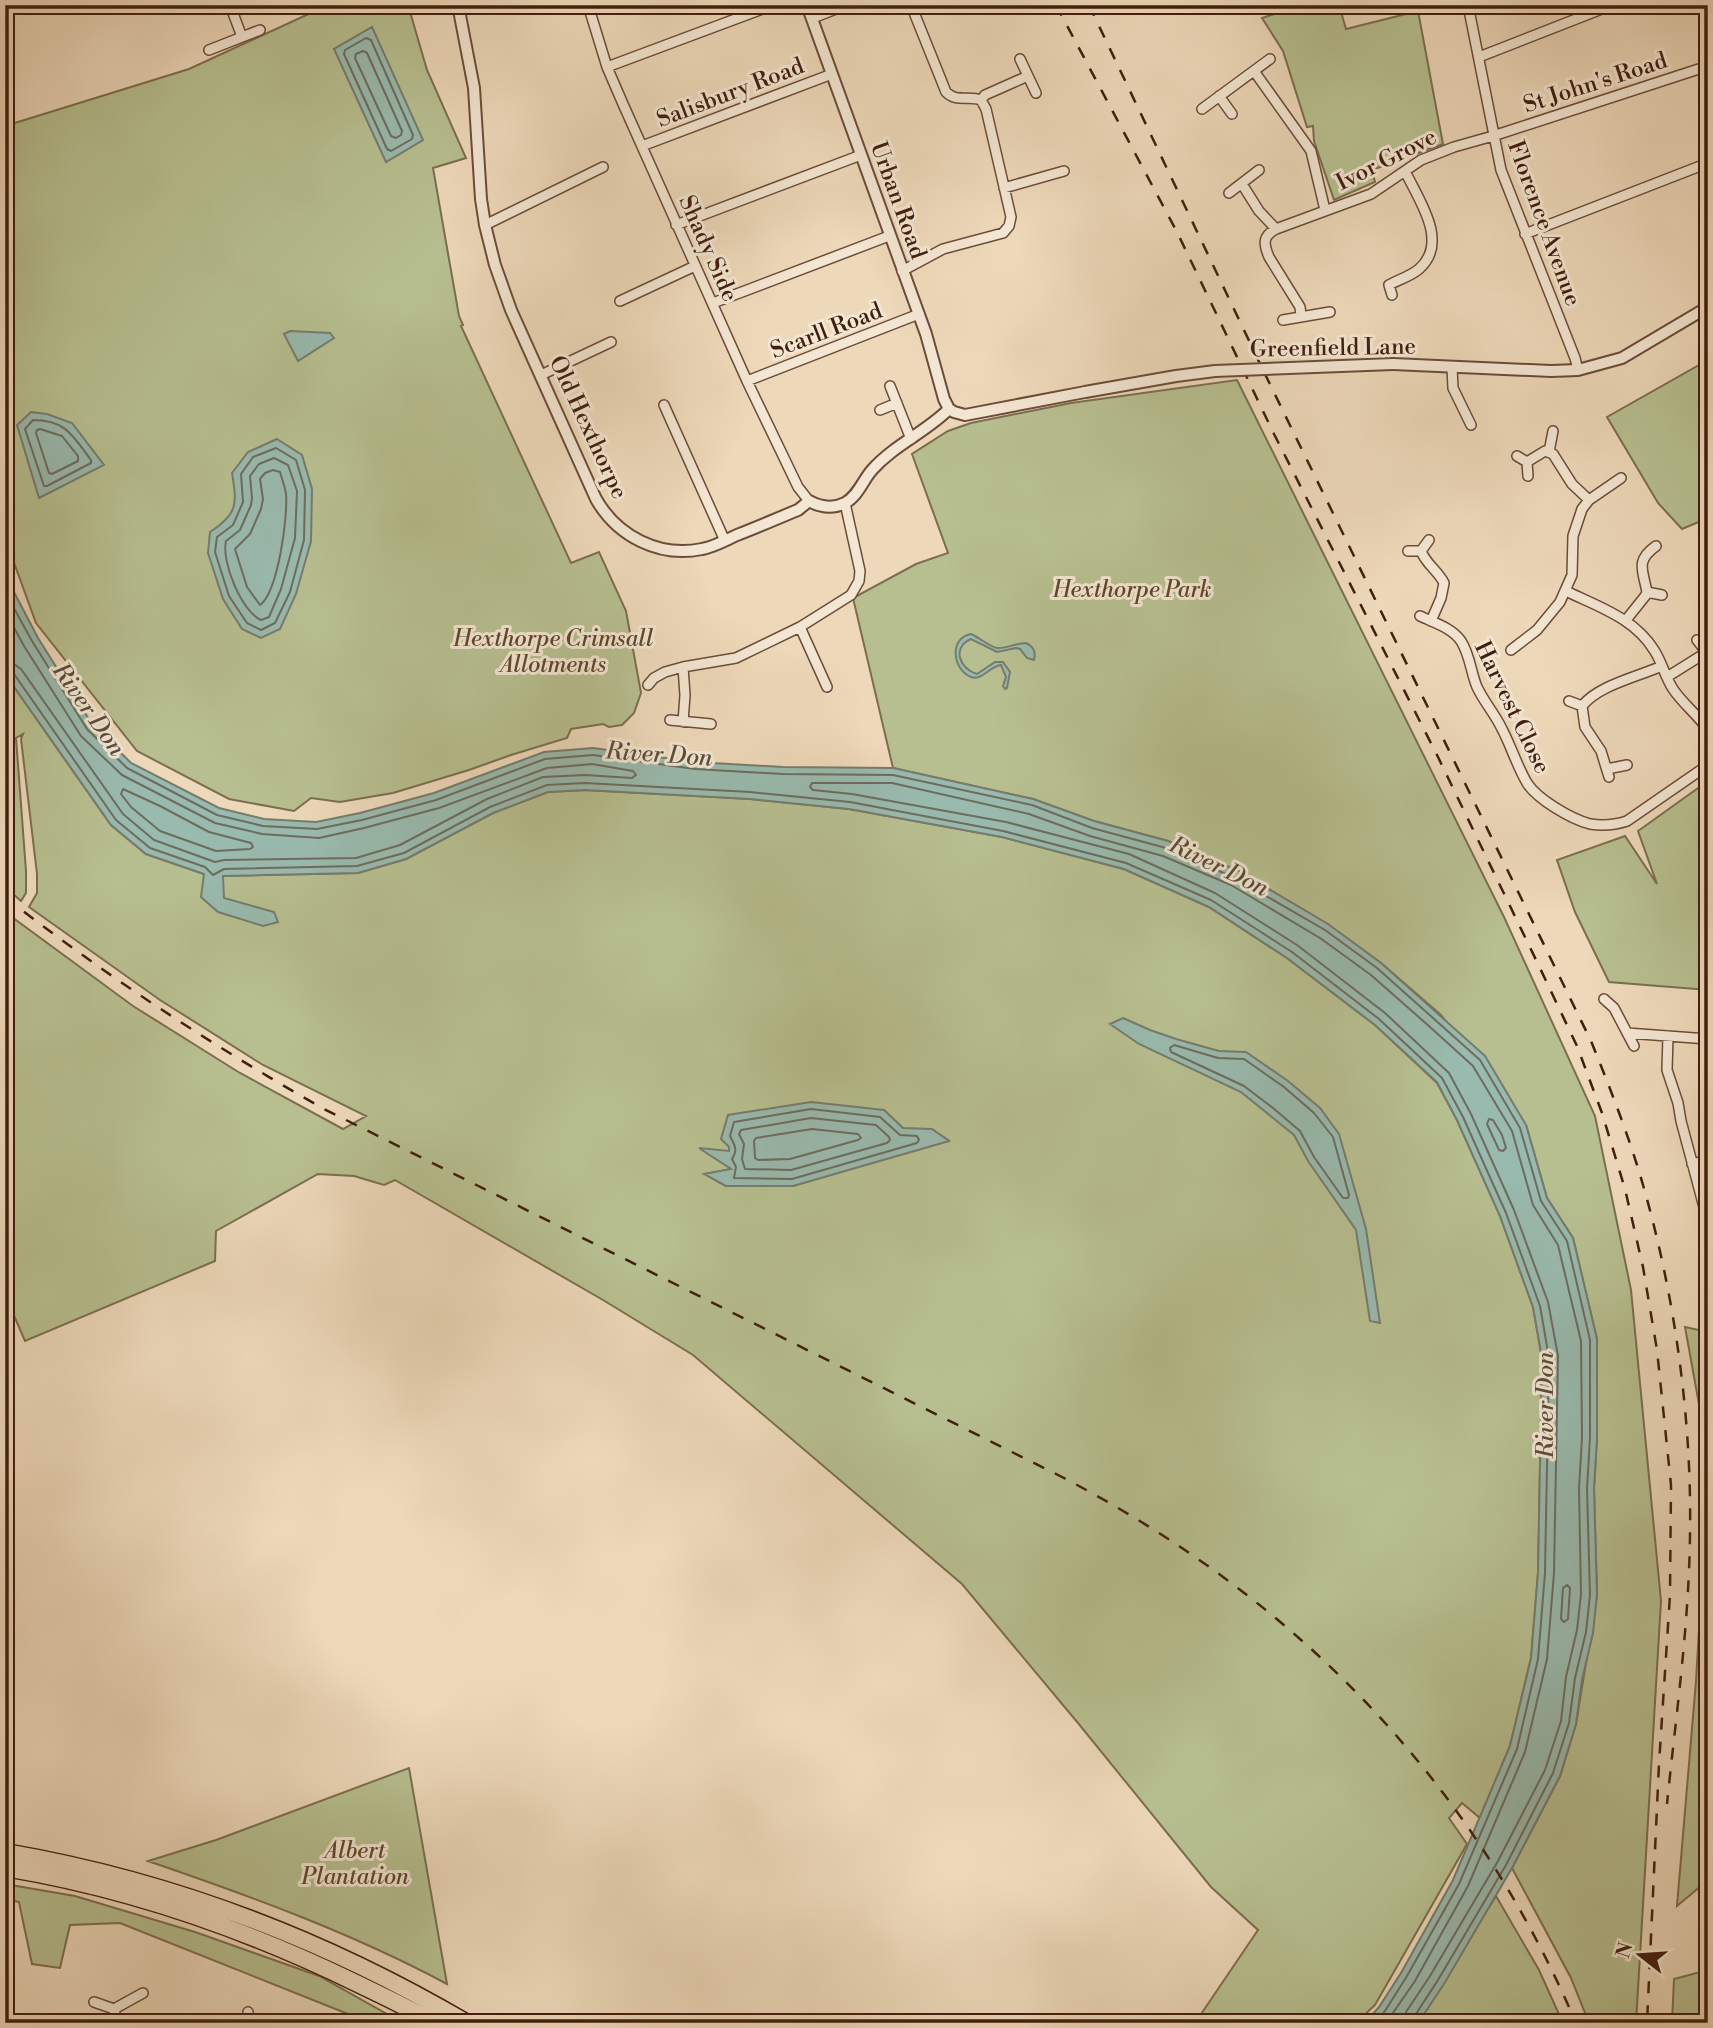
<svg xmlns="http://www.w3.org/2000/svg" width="1713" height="2028" font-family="'Libre Bodoni',serif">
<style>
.green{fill:#b7bf90;stroke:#7c6e4f;stroke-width:2;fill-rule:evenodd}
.water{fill:#99baae;stroke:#767c6e;stroke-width:2}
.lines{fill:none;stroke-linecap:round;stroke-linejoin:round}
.shore{stroke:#6d6c5e;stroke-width:2}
.minor-casing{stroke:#6c4c39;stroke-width:12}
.tertiary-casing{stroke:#6c4c39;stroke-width:14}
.motorway-casing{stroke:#411e0e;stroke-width:19}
.minor{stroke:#f3e6d2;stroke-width:9}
.tertiary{stroke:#f3e6d2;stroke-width:10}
.motorway{stroke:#edd8b9;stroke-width:16}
.rail{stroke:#411e0e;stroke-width:2.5;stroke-dasharray:12 12;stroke-linecap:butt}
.tertiary-bridge-casing{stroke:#6c4c39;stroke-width:14;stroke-linecap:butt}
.tertiary-bridge{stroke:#f3e6d2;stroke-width:10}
.labels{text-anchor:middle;stroke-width:6;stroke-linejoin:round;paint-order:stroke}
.street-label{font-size:23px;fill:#411e0e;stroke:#f3e6d2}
.park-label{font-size:23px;font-style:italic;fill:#5e462e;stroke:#f3e6d2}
.water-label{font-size:24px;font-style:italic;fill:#5b4d3e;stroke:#f3e6d2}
</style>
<rect width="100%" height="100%" fill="#edd8b9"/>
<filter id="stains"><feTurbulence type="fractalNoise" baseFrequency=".00286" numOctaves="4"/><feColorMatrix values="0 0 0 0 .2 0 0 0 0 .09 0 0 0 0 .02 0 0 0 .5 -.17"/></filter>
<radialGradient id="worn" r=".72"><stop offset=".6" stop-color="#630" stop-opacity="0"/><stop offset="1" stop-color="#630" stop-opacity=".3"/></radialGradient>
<path class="green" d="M328,5h80l19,65 39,88 -33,10 26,148 4,9 -2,1 110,237 28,-11 27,59 15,82 -7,20 -12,12 -13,2 -6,-3 -32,5 -4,9 -56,17 -42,15 -76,23 -53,9 -29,-4 -17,13 -65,-12 -92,-48 -101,-128 -31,-85v-412l184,-57z
M1301,5h38l7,24 72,-18 25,133 -71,26 3,12 -41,18 -20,-59 -1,-15 -6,1 -24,-76 -21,-33z
M1708,360v158l-26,11 -24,-26 -51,-86z
M1237,380l267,537 91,199 36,174 30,311 -25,422h-47l-18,-45 -59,-110 48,-92 16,-52 21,-129 -3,-106 3,-51v-99l-24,-101 -26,-40 -21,-73 -85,-110 -60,-52 -55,-40 -88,-52 -70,-30 -74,-20 -61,-22 -140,-31 -40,-170 63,-34 32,-11 -36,-99 36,-23 23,-8 100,-20z
M5,674l106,151 35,29 58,20 19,24 -1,-22 136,-3 48,-14 87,-46 55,-21 37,-2 165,9 99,10 153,28 122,32 85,38 78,51 88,67 62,58 20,37 43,96 33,91 9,51 -4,215 -7,85 -21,88 -30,72 -18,-15 -13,15 18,26 -92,161 -19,18h-161l63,-93 -47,-43 -133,-164 -116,-139 -269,-229 -90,-55 -208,-120 -11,5 -30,-9 -36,-2 -102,57 -1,30 -190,80 -20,-46v-383l128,94 107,67 103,56 23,-13 -103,-51 -103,-65 -131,-93 8,-14v-19l-16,-135 2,-5 -7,4 10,133v22l-5,8 -16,-14zM884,1110l19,19h28l17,11 -155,46h-67l-21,-12 27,-5 -31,-20 28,3v-5z
M1708,781v209l-99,-8 -34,-70 -18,-52 68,-24 32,48 -19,-53z
M1685,1327l23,5v122z
M1708,1477v403l-31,26 19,-225z
M409,1768l38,216c-95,-51 -197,-88 -299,-123l68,-21z
M5,1884l70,12 120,36 124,44 84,47h-40l-15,-9 -228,-91 -50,2 -10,43 -28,-4 -13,-62 -14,-3z
M1496,1896l43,74 24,53h-147z
M1708,1970v53h-36l2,-44z"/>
<path class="water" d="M372,27l51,113 -37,22 -52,-113z
M290,331l40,2 4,5 -36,23 -14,-27z
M31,412l16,2 25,9 32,42 -65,33 -22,-73z
M277,439l25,16 10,34 -1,52 -15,53 -16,35 -19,9 -19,-9 -19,-30 -15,-46 2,-21c28,-18 27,-28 22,-59l16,-21z
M5,575l33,63 54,86 39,39 88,45 45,11 52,3 44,-9 74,-20 110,-41 49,-4 102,14 88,5 110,1 140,31 61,22 74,20 70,30 90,53 53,39 104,93 41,69 21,73 26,40 24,101v99l-3,51 3,106 -4,38 -11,47 -6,44 -16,52 -48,92 -68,116 -26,39h-53l14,-16 22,-34 52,-93 57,-134 21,-88 7,-85 4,-215 -9,-51 -33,-91 -43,-96 -20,-38 -62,-57 -88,-67 -78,-51 -85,-38 -122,-32 -153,-28 -99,-10 -165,-9 -37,2 -55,21 -87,46 -48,14 -135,3 1,22 50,14 4,10 -15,4 -45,-14 -17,-15 3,-23 -58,-20 -35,-29 -106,-151z
M971,634c8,3 17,12 26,14 9,1 19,-5 29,-5 7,3 10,9 8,17l-7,-2 -7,-9 -4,-1 -19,4 -26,-13c-20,9 -11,30 6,35l18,-12h8l7,10 -3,16 -2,1 -2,-3 3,-9 -5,-12c-11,1 -19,16 -30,12 -19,-8 -22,-39 0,-43z
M1123,1018l27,12 26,9 43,12 27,1 42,29 32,27 19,26 27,95 14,94 -10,-2 -14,-91 -48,-69 -14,-26 -53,-43 -102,-48 -29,-20z
M811,1102l73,8 19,18 29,1 17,12 -156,45h-67l-22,-12 27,-5 -32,-21 30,3v-4l-8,-8 7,-24z"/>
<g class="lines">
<path class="shore" d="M366,38l5,2 42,95 -1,4 -21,12 -4,-2 -43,-95 1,-4z
M363,51l4,2 35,78 -1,4 -5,3 -5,-2 -36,-78 1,-4z
M33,420c33,0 40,16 58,40v3l-44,23h-3l-19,-57z
M40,429l22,7 16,20v5l-26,13 -3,-1 -13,-40 1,-3z
M276,448l20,12 9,30 -1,50 -14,52 -15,31 -14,7 -14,-7 -18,-27 -14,-44 2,-15 16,-12 10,-23 -2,-28 12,-17z
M274,458l14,7 9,26 -2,47 -14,51 -12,28 -8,3c-19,-8 -40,-58 -35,-79l14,-11 11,-25 1,-7 -2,-22 9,-12z
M273,470l7,2c2,7 5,15 6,22 2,23 -8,98 -26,111l-13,-18 -12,-38 15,-15 11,-25 2,-10 -3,-20 5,-6z
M5,592l27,49 55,88 40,39 90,47 46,11 54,3 45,-9 74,-20 109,-41 48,-4 102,14 88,5 110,1 139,30 60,23 74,20 69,30 90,52 52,38 103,92 40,68 21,73 26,40 23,99v97l-3,52 3,106 -4,37 -11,46 -6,45 -16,50 -47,92 -68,115 -24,37 -1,6
M5,611l19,35 57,90 41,39 93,48 47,11 57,4 45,-10 75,-20 108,-40 45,-4 41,7 3,4 -4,3 -47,-3 -42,2 -56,22 -87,46 -44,13 -132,2 -9,2 -61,-22 -31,-26 -102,-145 -7,-5 -9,-2
M5,671l9,3 102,146 34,28 55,19 8,8 11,-6 133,-3 47,-13 86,-46 57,-22 38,-2 165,9 100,10 153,29 123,32 85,37 81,52 87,67 63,59 21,39 43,96 34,93 9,52 -4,215 -7,86 -21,90 -58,135 -52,92 -22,35 -11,12
M123,789l37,17 49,26 42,11 2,4 -3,2 -34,2 -56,-20 -29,-24 -10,-13z
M1174,1045l44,13 26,1 40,28 30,26 19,24 16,58 -1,3h-5l-29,-41 -14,-26 -27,-23 -29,-22 -73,-34 -1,-4z
M811,1109l69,8 20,18 17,1 2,4 -2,3 -125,36 -58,-1 2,-11 -4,-8c6,-10 3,-13 -2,-23l4,-14z
M811,1118l65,7 13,12 1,3 -3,3 -96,27 -46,-1 -3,-10 2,-15 -5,-10 2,-4z
M1489,1119l4,1 9,15 4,13 -3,3 -4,-1 -12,-26z
M812,1129l46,5 3,4 -3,2 -68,19 -32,1 -3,-2 -1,-17 2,-3z
M1567,1585l3,3 -2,31 -4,3 -3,-3 2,-31z
M1386,2023l29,-42 53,-95 57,-134 22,-93 7,-86 4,-217 -10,-54 -34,-92 -43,-96 -22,-41 -64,-60 -88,-68 -82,-52 -86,-39 -123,-32 -154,-28 -39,-4 -3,-3 2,-4h80l137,31 61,22 73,20 68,29 89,53 51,37 59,52 43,39 39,65 21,74 25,40 23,96 1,96 -3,52 2,105 -4,36 -11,47 -5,44 -16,49 -47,91 -68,115 -24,36 -2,11"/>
<g class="minor-casing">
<path id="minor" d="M588,5l19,62 16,37 124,277 51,106 11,14
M911,5l35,87c11,11 22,3 35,8l4,-5 43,-19
M1468,5l33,165 74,188 3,12
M813,18l33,-13
M242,37l18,-7
M209,50l33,-13 -12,-32
M1479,57l133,-52
M1020,59l16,34
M607,67l166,-62
M1254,71l57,80 14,59
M1219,96l13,18
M1202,109l68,-50
M642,146l190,-72
M1242,184l17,27 17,18
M1004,188l60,-17
M1229,193l30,-23
M485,225l118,-58
M676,225l185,-70
M1525,234l183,-71
M902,271l41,-22 60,-16 6,-7 2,-9 -25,-108 -5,-9
M1392,295l-3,-10c9,-5 22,-9 30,-16 31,-27 -1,-70 -14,-98
M620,301l75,-35
M713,303l176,-67
M1301,316l-1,-9 -31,-50c-6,-14 -6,-21 7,-28l95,-35 50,-34 33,-13 39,-11 215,-70
M1283,320l47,-8
M1452,368l1,20 18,37
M541,375l70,-33
M747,381l172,-67
M890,386l21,53
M664,405l61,136
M880,410l17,-7
M1549,452l4,-21
M1517,456l10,6 1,14
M1527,462l18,-11 8,3 19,30 17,16
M1408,551h13l8,-11
M1421,551c5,13 17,20 23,32l-3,15 -10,23
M1704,574l4,-2
M1566,591c33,16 68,27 88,59 8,12 11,27 19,39 10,15 25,26 35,41
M1647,592l15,3
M1420,616c15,7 32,12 41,25 9,14 10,32 16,46 7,15 18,27 25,42 9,17 15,37 25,54 10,16 44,36 63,41 12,2 25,1 37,-3l81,-56
M1626,620l20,-25 1,-3c-4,-22 -12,-31 9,-46
M800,627l27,60
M1697,640l11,14
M1511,650l26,-20 23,-28 12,-27 1,-39 9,-27 7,-9 32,-22
M683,667l2,28 -2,27
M1667,677l40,-25
M648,685l6,-7 11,-6 18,-5 53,-9 64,-31 51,-32 8,-14 1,-10 -15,-68
M1569,701l13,5
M670,720l41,4
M1607,769l20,-4
M1609,777l-8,-26 -16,-24 -3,-21c17,-21 55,-29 80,-40
M1604,999l10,9 20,38
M1627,1033l81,6
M1668,1036l-1,34 11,33 3,18 27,101
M1692,1164l16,-4
M1704,1294l4,-1
M1705,1936l3,-5
M94,2002l20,7
M248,2012l1,11
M117,2023l-3,-14 29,-16"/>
</g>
<g class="tertiary-casing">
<path id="tertiary" d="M458,5l16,83 7,111 4,26 10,40 16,45 85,189c21,37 63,59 106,50 12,-2 24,-9 35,-14 21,-8 41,-17 61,-25l11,-9c11,6 24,8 36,2 13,-7 18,-23 27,-33 22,-25 54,-38 77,-61
M807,5l119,329 18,65 5,10
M1393,364l158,7 27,-1 44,-12 86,-51
M949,409l5,3 11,3 120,-23"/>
</g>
<g class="motorway-casing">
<path id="motorway" d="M5,1852c164,28 319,87 462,171
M5,1868c122,20 238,60 349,114 27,13 55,26 81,41"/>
</g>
<use href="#minor" class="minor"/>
<use href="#tertiary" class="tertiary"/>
<use href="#motorway" class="motorway"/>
<path class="rail" d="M1056,5l121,227 97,202 164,323 100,207 39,82 25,67 23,76 18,78 14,83 14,135 -1,110 -11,169 -12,259
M1089,5l174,365 328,671c19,47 38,95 52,144 32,111 49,235 47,350 -1,90 -14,180 -23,269
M5,897c101,79 208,149 319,212l738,368c234,122 409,301 514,546"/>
<g class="tertiary-bridge-casing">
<path id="tertiary-bridge" d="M1085,392l91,-16 39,-5 178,-7"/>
</g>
<use href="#tertiary-bridge" class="tertiary-bridge"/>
</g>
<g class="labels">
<g class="street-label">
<text transform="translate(1595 82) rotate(-18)" y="8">St John's Road</text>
<text transform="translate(730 92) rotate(-21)" y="8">Salisbury Road</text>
<text transform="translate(1386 159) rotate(-27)" y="8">Ivor Grove</text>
<text transform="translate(899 200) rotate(70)" y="8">Urban Road</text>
<text transform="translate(1545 223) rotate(70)" y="8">Florence Avenue</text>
<text transform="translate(709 248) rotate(66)" y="8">Shady Side</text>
<text transform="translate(826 330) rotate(-21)" y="8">Scarll Road</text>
<text transform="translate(1333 347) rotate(-1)" y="8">Greenfield Lane</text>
<text transform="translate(589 427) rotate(65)" y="8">Old Hexthorpe</text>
<text transform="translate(1513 707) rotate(64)" y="8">Harvest Close</text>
</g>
<g class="park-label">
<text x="1132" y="597">Hexthorpe Park</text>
<text x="553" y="646">Hexthorpe Crimsall<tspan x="553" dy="26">Allotments</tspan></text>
<text x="355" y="1858">Albert<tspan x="355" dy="26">Plantation</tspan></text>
</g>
<g class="water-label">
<text transform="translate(89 709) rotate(55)" y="8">River Don</text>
<text transform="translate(659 754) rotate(4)" y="8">River Don</text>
<text transform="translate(1219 866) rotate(26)" y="8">River Don</text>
<text transform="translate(1545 1405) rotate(-90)" y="8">River Don</text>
</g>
</g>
<rect width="1713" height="2028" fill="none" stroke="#edd8b9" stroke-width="28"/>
<rect x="7" y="7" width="1699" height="2014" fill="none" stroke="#411e0e" stroke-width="3.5"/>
<rect x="14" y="14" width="1685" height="2000" fill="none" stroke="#411e0e" stroke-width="2"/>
<g transform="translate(1640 1955) rotate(287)" stroke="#f3e6d2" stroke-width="5" paint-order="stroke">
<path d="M0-5L12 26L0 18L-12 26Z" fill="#411e0e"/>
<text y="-10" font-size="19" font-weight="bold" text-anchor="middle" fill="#411e0e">N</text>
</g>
<rect width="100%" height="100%" filter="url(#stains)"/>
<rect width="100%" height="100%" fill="url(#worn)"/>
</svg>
